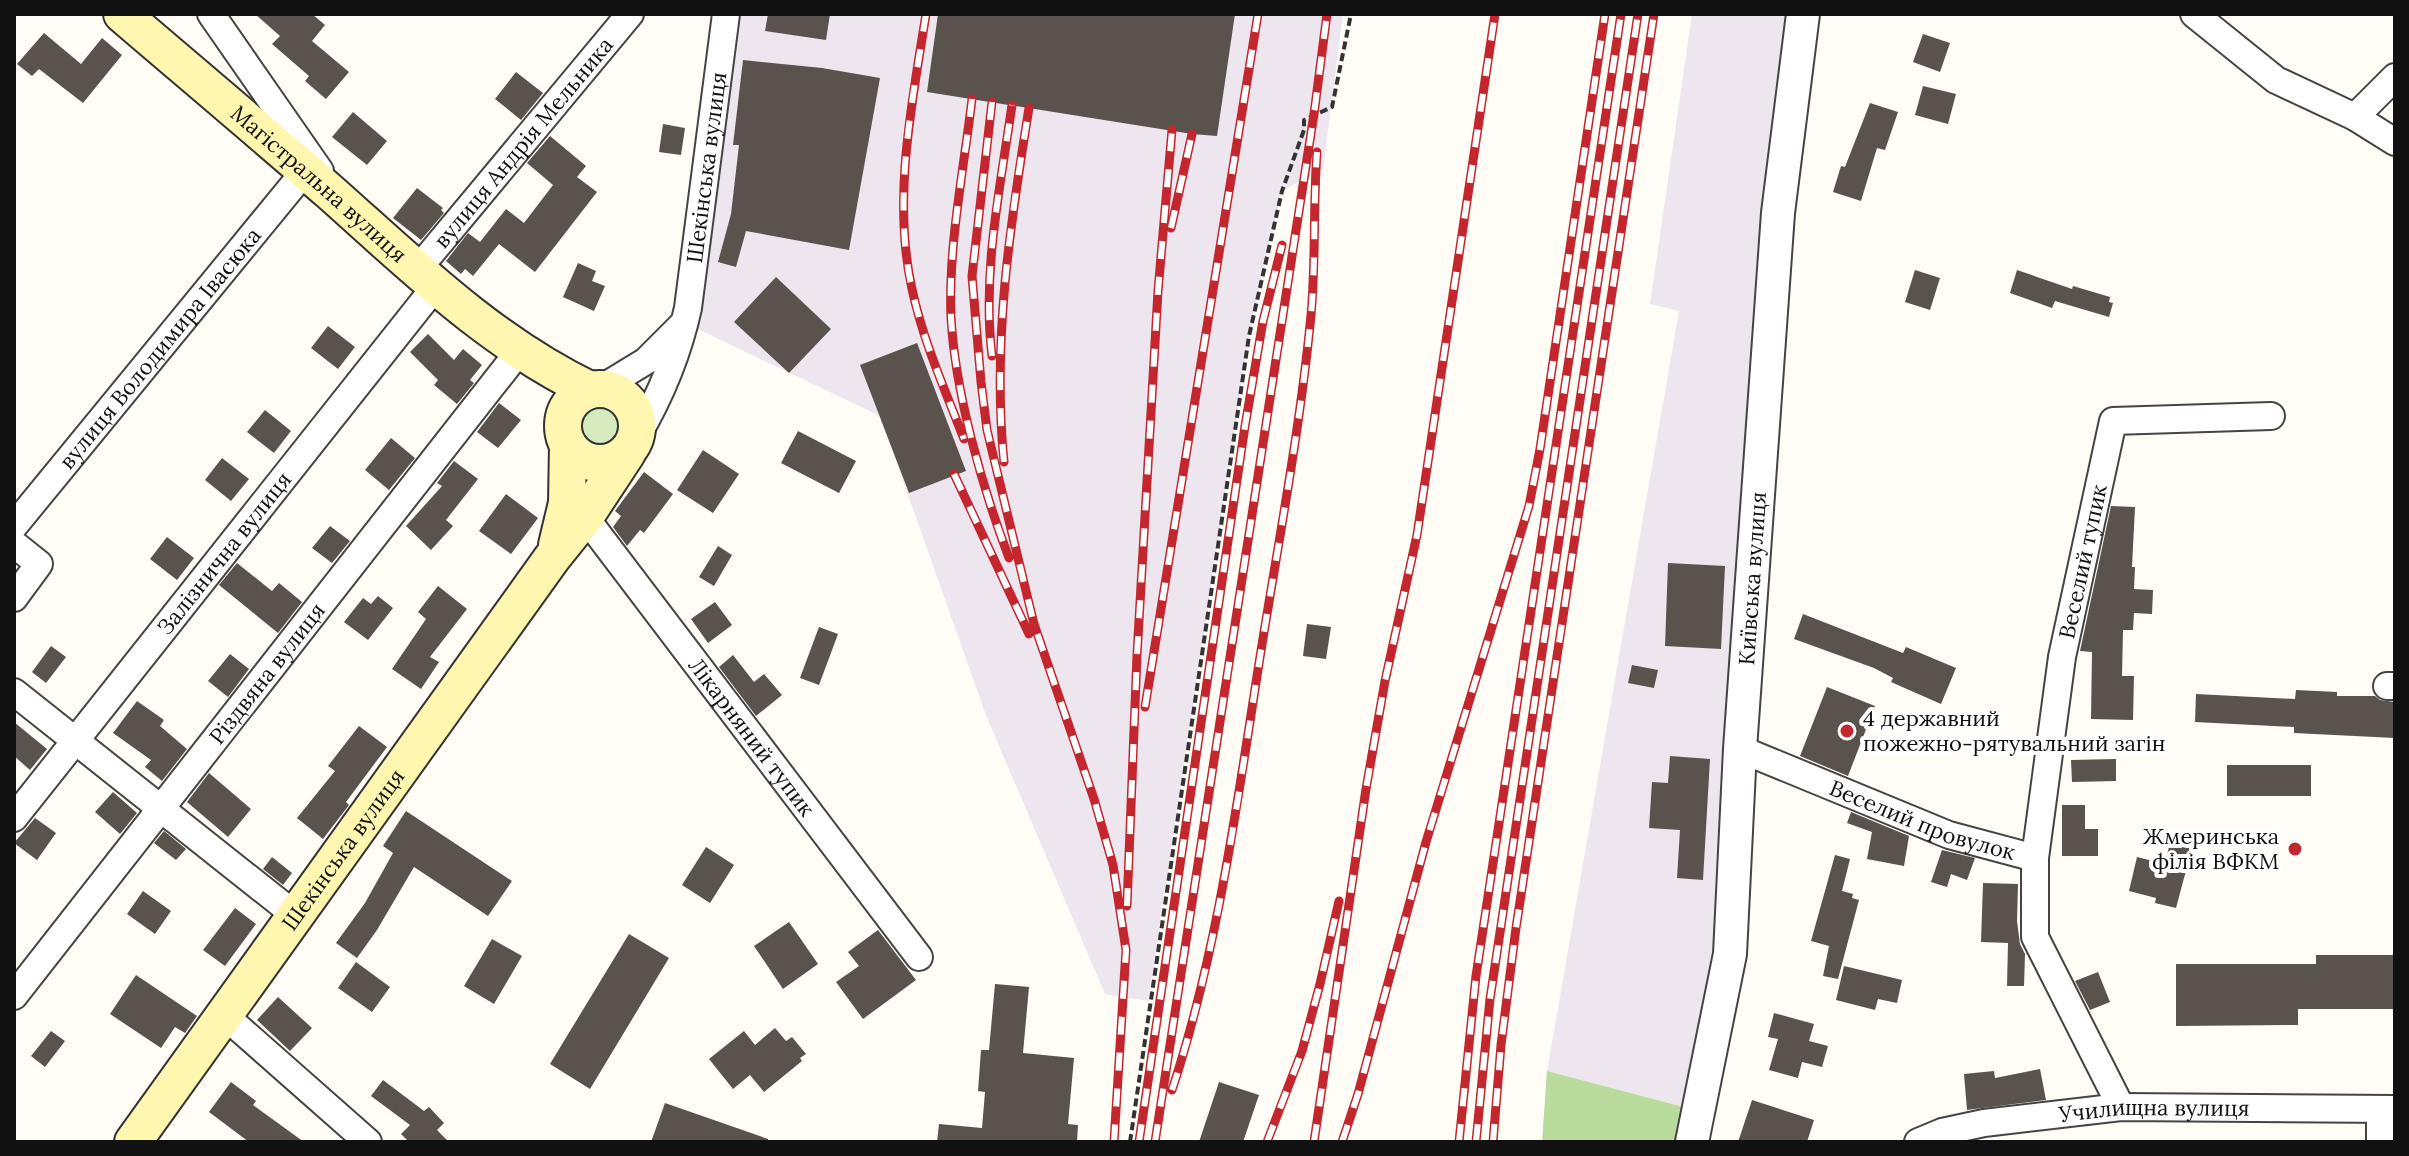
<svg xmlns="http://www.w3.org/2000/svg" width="2409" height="1156" font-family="Lora,serif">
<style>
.industrial{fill:#eee6ef}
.green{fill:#d5ebbd}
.forest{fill:#b9dc9c}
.building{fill:#5a524d}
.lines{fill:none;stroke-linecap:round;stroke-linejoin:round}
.minor-casing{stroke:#444;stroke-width:30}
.tertiary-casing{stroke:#444;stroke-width:36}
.secondary-casing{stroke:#333;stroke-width:40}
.path{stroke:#333;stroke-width:4;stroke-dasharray:8 4;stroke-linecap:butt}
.minor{stroke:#fff;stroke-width:26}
.tertiary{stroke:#fff;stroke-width:32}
.secondary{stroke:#fff6b0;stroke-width:36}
.rail-casing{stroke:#c4262e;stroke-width:9}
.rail{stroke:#fff;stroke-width:6;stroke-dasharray:18;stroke-linecap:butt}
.poi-dot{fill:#c4262e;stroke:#fff;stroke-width:3}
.labels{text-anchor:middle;stroke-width:8;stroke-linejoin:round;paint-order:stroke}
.street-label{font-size:22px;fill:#111;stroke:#fff}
.poi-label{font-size:22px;fill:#111;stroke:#fff;text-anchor:start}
</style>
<rect width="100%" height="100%" fill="#fffdf5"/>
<path class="industrial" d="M726,14h617l-20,155 -41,22 -33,145 -101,665 -43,-7 -118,-276 -107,-302 -195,-93z
M1692,14h111l-63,735 -41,362 -152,-40 132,-760 -29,-7z"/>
<path class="green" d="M574 426a26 26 0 1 1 52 0a26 26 0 1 1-52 0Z"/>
<path class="forest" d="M1547,1071l152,40 -7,31h-150z"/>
<path class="building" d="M255,14h57l13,11 -13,16 37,31 -23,27 -21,-18 4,-5 -37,-32 8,-8z
M768,14h62l-4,26 -61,-9z
M938,14h297l-18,122 -25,-2 -265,-42z
M44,33l37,31 21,-26 20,17 -39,48 -44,-34 -7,7 -15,-12z
M1923,34l27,9 -10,29 -27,-10z
M743,60l79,8 58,10 -31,172 -103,-19 -10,36 -18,-5 13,-48 8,-69h-6z
M516,72l27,21 -22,27 -26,-21z
M1923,86l33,8 -8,30 -33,-9z
M1870,103l28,9 -13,38 -8,-2 -16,53 -28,-9 8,-26 4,1z
M353,112l34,29 -20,24 -35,-28z
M663,124l22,4 -4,27 -22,-3z
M550,136l36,30 -9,11 20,15 -62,80 -36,-28 -26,32 -8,-7 -4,5 -15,-13 22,-28 12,9 26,-33 18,14 29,-38 -26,-22z
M417,188l26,20 -2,2 3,3 -23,27 -28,-22z
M578,263l18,8 -4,10 13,5 -11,25 -31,-14z
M1915,270l25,8 -10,32 -25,-8z
M2017,270l55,19 1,-3 37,11 -1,5 4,1 -4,14 -54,-16 -3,7 -42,-15z
M776,277l55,52 -42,44 -55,-51z
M328,326l27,21 -17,22 -27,-21z
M428,334l26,26 9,-11 19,16 -12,15 4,3 -17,21 -23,-19 4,-5 -28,-28z
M917,343l49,128 -57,22 -49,-128z
M499,403l22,17 -23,28 -21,-16z
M265,410l26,21 -17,22 -27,-21z
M798,431l58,30 -17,32 -58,-30z
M391,438l24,20 -26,32 -24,-20z
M703,450l36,24 -26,39 -36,-23z
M222,458l27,21 -18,22 -26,-21z
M454,461l24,18 -32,41 7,6 -22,24 -25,-24 36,-40 -5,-3z
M644,472l29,22 -29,39 -4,-3 -13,16 -14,-19 8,-11 -6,-5z
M506,494l32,24 -27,36 -32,-23z
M2111,506l24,1 -3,60h3l-1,22 19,1 -1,24 -18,-1 -1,17h-10l-1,46h12l-1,44 -42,-1 1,-67 -12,-1z
M330,526l20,15 -18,22 -20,-15z
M167,537l27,21 -17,22 -27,-21z
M718,546l14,9 -18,31 -15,-9z
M237,563l35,28 7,-8 23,19 -24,31 -59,-48z
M1668,563l57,3 -4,83 -56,-3z
M438,586l29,23 -37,48 9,5 -18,27 -29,-20 34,-50 -8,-7z
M378,596l15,12 -25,32 -24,-18 19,-24 8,6z
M715,602l17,23 -24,18 -17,-24z
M1803,614l100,39 3,-6 50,21 -15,36 -50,-22 2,-4 -19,-10 -80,-29z
M1307,624l24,3 -5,32 -23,-3z
M819,627l19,7 -19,51 -19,-7z
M51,646l15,11 -20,26 -14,-11z
M230,654l19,15 -21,28 -20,-16z
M733,655l21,27 10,-8 18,21 -26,21 -37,-49z
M1632,665l26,5 -4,18 -26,-5z
M1827,687l48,19 -27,70 -48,-20z
M2296,690l41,2v4h38l5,4 15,2v36l-101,-5v-6l-99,-5 1,-28 99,5z
M137,701l27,19 -4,6 27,23 -25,32 -17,-14 6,-7 -38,-27z
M14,722l33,27 -17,21 -16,-14z
M359,726l28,21 -41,55 3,3 -26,34 -26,-21 38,-47 -7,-5z
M1670,756l40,3 -7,121 -26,-2 3,-48 -31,-2 3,-46 16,1z
M2116,759v22l-44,1 -1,-22z
M2227,765h84v31h-84z
M209,773l42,36 -23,28 -41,-35z
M113,792l24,21 -17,21 -25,-22z
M2062,805h23v24h13v27h-36z
M406,811l106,70 -24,35 -74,-49 -37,63 -20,28 -21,-15 29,-40 28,-50 -10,-7z
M1851,812l58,24 -5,30 -37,-7 5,-27 -25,-9z
M35,818l21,15 -19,27 -23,-17z
M164,831l22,18 -10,11 -22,-17z
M2170,842l22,6 -16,60 -21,-5 1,-5 -27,-7 8,-34 28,7z
M706,847l28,18 -24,38 -28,-18z
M1942,850l33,8 -8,22 -16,-6 -4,13 -16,-5z
M1835,855l15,4 -8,32 11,3 -1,4 7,2 -21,79 -15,-3 6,-30 -18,-5z
M272,857l20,16 -9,12 -20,-16z
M1983,883l35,1 -1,37 3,23 5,10 -1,32h-17l1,-43 -27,-1z
M143,891l28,20 -16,23 -28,-20z
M235,908l21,16 -31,42 -22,-16z
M789,922l29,42 -35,25 -29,-43z
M878,930l38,50 -53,39 -27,-37 23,-16 -11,-14z
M629,934l40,24 -79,131 -40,-25z
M492,939l30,17 -28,48 -30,-18z
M2316,955h79v54h-97v16l-122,1v-62h140z
M356,962l34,25 -18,25 -34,-24z
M1844,966l58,14 -5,23 -19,-4 -3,11 -39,-10z
M2098,972l12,30 -20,8 -15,-29z
M136,975l61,41 -12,17 -10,-6 -14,21 -51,-34z
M995,984l34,3 -6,66 51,5 -6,66 10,1 -1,17h-140l2,-18 43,4 3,-36 -7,-1 3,-41h8z
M278,997l34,31 -22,23 -33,-31z
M1774,1013l40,11 -5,17 19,5 -6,21 -20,-5 -4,16 -29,-8 9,-31 -10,-2z
M775,1028l11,13 6,-4 14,17 -6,4 2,3 -38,31 -14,-17 -17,14 -24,-30 35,-28 11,14z
M51,1031l14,10 -20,26 -14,-11z
M2040,1069l6,31 -79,10 -3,-36 30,-3 1,7z
M383,1080l41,31 5,-4 15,16 -7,7 12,12h-40l-8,-8 9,-9 -39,-29z
M231,1082l25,19 -3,4 51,37h-55l-40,-30z
M1219,1082l40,13 -16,47h-44z
M1752,1100l62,20 -7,22h-69z
M665,1103l103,36v3h-117z"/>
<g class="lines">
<g class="minor-casing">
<g id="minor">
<path d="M211,14l109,157"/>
<path d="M2194,14l82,66 79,37 40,25"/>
<path d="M2355,117l40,-40"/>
<path id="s1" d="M417,270l213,-256"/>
<path d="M600,389l46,-28 36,-36"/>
<path id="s2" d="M637,436c24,-41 41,-82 51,-128l38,-294"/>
<path id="s3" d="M585,517l334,440"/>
<path id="s4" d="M14,526l291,-355"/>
<path d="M14,544l25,20 -25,34"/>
<path d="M2387,686h8"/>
<path d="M14,692l281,223"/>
<path id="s5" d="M1740,749l209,86 86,23"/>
<path id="s6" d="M14,818l421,-531"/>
<path id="s7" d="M14,996l506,-646"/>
<path d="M224,1015l144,127"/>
<path id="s8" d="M2121,1107l-86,-170v-79l27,-201 51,-236 158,-5"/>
<path d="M2380,1109v33"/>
<path id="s9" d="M1918,1142l24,-10 42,-9 137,-16 274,2"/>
</g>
</g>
<g class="tertiary-casing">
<g id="tertiary">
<path id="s10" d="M1692,1142l38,-188 10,-205 38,-536 25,-199"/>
</g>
</g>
<g class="secondary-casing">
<g id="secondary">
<path id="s11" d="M122,14c69,59 139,118 208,178 81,72 161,151 260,198"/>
<circle cx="600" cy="426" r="37"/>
<path d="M557,545l10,-42 1,-58"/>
<path id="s12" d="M133,1142l419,-584 33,-41 42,-64"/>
</g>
</g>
<path class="path" d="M1130,1142l119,-806 33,-145 22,-61v-10l28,-13 19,-93"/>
<use href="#minor" class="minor"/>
<use href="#tertiary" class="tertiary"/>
<use href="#secondary" class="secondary"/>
<g class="rail-casing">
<path id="rail" d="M926,14c-14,89 -34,185 -14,275 11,52 33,101 52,150
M972,99c-8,69 -24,148 -21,218 4,75 31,170 58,241
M992,102l-20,174 9,106 6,48 47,194 60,175 19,66 13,85 -12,192
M1171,228l21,-94
M992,356c-10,-84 8,-167 20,-251
M1004,462c-12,-119 6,-237 25,-354
M954,474l75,160
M1145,707l113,-693
M1127,906l10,-251 21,-364 14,-161
M1172,1090c46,-140 65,-287 88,-433 18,-113 40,-227 51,-342 5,-54 2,-109 6,-163
M1139,1142l106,-716 18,-105 19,-76
M1155,1142l159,-1028 13,-100
M1267,1142l35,-91 18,-67 19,-83
M1314,1142l52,-353 19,-108 32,-146 78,-521
M1342,1142l16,-48 68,-252 103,-336 11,-57 65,-435
M1459,1142l17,-166 145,-962
M1476,1142l14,-143 148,-985
M1493,1142l8,-97 15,-117 138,-914"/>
</g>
<use href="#rail" class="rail"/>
</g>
<g class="poi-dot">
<circle cx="1847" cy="731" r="8"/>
<circle cx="2295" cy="849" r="8"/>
</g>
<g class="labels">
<g class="street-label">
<text dy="8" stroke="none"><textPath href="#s1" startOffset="166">вулиця Андрія Мельника</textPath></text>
<text dy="8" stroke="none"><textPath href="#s2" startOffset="280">Шекінська вулиця</textPath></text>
<text dy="8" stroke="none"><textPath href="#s11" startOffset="260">Магістральна вулиця</textPath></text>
<text dy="8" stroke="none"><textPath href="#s4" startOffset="230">вулиця Володимира Івасюка</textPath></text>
<text dy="8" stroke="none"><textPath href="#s6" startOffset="338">Залізнична вулиця</textPath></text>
<text dy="8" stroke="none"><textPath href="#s8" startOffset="570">Веселий тупик</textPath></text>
<text dy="8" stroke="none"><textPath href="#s10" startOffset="568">Київська вулиця</textPath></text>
<text dy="8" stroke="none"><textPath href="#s7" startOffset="410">Різдвяна вулиця</textPath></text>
<text dy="8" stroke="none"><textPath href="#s3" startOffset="276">Лікарняний тупик</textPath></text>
<text dy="8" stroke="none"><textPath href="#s5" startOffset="196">Веселий провулок</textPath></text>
<text dy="8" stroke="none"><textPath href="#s12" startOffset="360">Шекінська вулиця</textPath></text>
<text dy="8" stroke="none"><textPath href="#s9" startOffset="240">Училищна вулиця</textPath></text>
</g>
<g class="poi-label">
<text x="1863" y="726">4 державний<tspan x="1863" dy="25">пожежно-рятувальний загін</tspan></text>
<text x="2279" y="844" text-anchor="end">Жмеринська<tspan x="2279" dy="25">філія ВФКМ</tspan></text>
</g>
</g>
<rect width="2409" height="1156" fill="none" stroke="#111111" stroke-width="32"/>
</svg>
